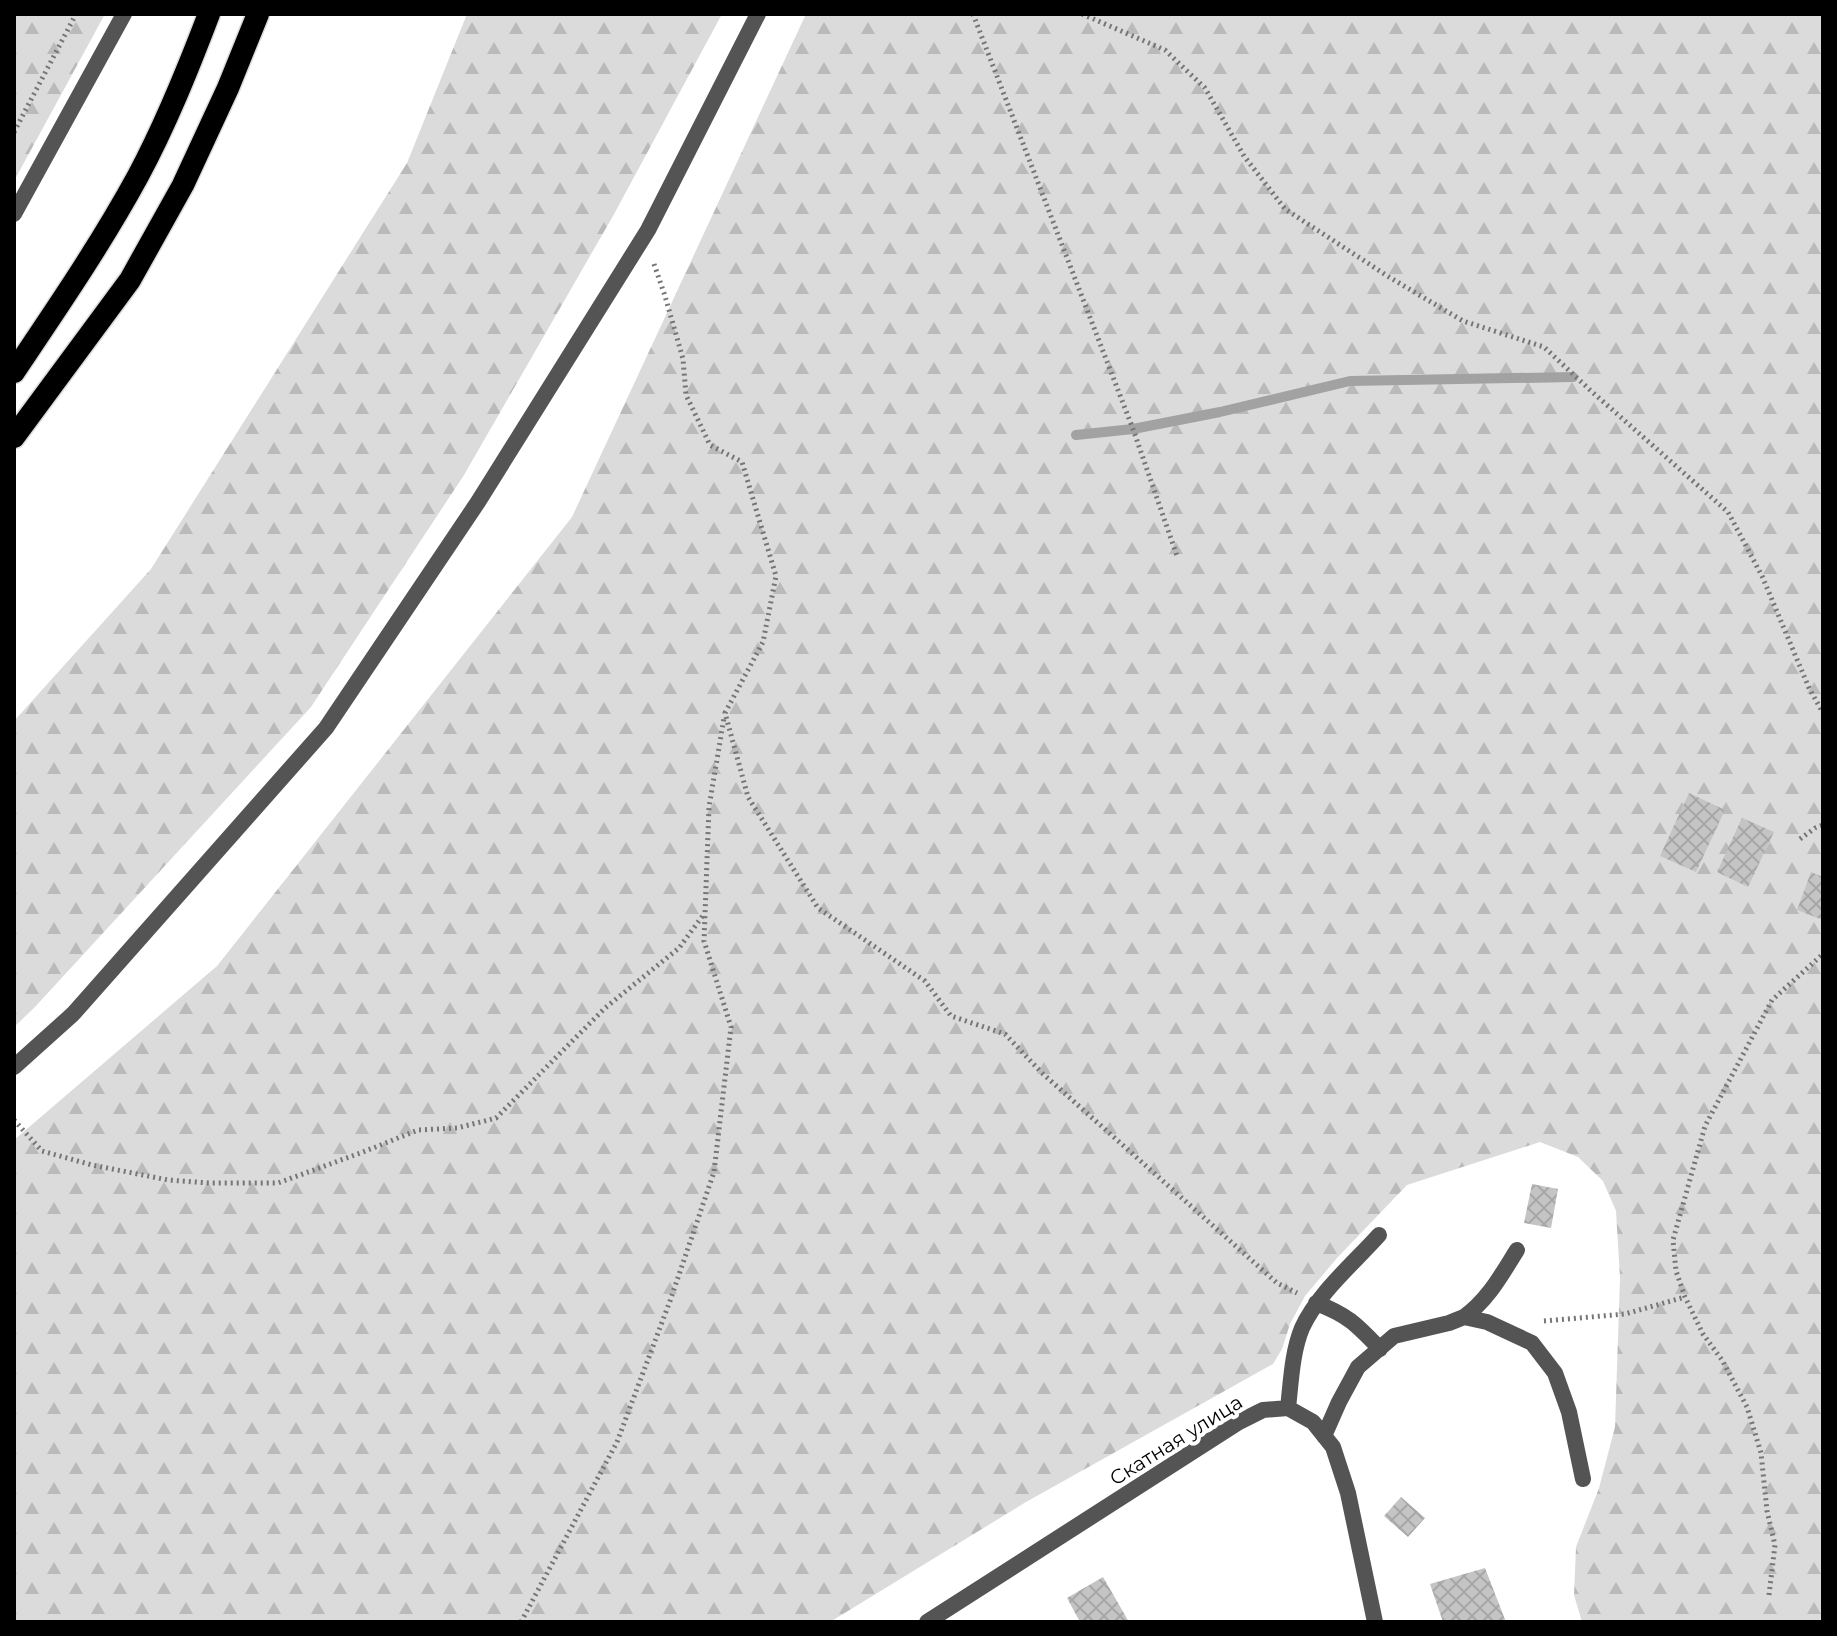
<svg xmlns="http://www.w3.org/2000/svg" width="1837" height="1636" font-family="Montserrat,sans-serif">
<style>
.forest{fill:url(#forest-firs)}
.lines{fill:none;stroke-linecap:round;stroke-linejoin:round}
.stream{stroke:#a2a2a2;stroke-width:10}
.building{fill:url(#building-cross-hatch)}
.trunk-casing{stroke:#dbdbdb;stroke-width:25}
.path{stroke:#767676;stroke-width:5;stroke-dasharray:2 4;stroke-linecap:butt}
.service{stroke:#545454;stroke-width:16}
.minor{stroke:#545454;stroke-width:16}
.trunk{stroke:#000;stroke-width:22}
.labels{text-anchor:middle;stroke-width:8;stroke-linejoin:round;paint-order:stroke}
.street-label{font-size:20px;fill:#000;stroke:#fff}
</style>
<defs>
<pattern id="forest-firs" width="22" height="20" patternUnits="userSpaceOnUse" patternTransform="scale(2)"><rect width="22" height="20" fill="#dbdbdb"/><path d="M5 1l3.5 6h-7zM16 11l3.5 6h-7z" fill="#bababa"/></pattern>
<pattern id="building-cross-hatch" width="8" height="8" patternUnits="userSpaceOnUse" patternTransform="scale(2)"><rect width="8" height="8" fill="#c4c4c4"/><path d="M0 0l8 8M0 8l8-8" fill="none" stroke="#a7a7a7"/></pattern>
</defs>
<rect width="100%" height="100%" fill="#fff"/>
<path class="forest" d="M14,14h91l-91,167z
M467,14h255l-109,202 -149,259 -153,232 -277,301 -20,19v-306l137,-152 256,-406z
M806,14h1017v1608h-241l-8,-27 2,-48 23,-59 16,-61 5,-149 -4,-67 -13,-30 -25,-24 -38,-15 -133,43 -70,73 -32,38 -15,28 -8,25 -9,15 -247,138 -196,120h-816v-482l203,-174 355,-449z"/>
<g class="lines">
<path class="stream" d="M1076,435l57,-6 87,-17 130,-31 223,-4"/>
</g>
<path class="building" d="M1689,793l36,17 -29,62 -36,-16z
M1742,818l32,14 -26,55 -31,-15z
M1811,872l12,5v43l-26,-10z
M1532,1184l26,5 -7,39 -27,-5z
M1401,1497l24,21 -17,19 -24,-21z
M1485,1568l21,54h-63l-13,-38z
M1103,1577l26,45h-49l-13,-24z"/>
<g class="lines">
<g class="trunk-casing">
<path id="trunk" d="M14,372c43,-64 87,-128 124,-196 28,-52 50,-107 71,-162
M14,437l116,-157 53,-95 45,-97 30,-74"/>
</g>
<path class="path" d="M973,14l160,415 44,127
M1082,14l83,36 40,38 39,68 41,53 104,68 74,44 81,26 46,43 138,122 34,64 47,112 14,25
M14,132l62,-118
M654,264l11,32 18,63 3,36 24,50 32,17 34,114 -13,66 -38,71 23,84 70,111 107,73 26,35 54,18 37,39 235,210 20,10
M1800,839l15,-11 8,-3
M14,1120l28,31 50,14 76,15 41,3h69l85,-31 55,-22 39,-2 39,-10 109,-110 74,-60 25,-34
M1544,1321l81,-7 60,-17
M1769,1595l6,-50 -8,-34 -6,-58 -14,-46 -25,-47 -19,-26 -18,-37 -9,-26 -3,-31 32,-114 67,-126 51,-46
M521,1622l96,-180 53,-141 44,-129 17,-145 -27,-86 5,-134 15,-89"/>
<path class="service" d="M14,214l110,-200
M1316,1303c32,12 41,22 64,46
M1464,1317c24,-17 38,-43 53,-67
M1288,1408c3,-26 4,-56 14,-80 16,-35 52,-65 77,-93
M1324,1436l15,-34 19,-35 36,-31 55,-13 15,-6 23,5 45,21 23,30 14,39 14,67
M927,1622l312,-200 24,-12 25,-2 25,14 20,25 15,46 27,129"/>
<path class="minor" d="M14,1067l59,-53 253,-286 152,-226 170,-272 110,-216"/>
<use href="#trunk" class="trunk"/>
</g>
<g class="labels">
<g class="street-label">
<text transform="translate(1176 1440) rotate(-32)" y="7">Скатная улица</text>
</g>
</g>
<rect width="1837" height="1636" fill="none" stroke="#000000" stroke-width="32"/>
</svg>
